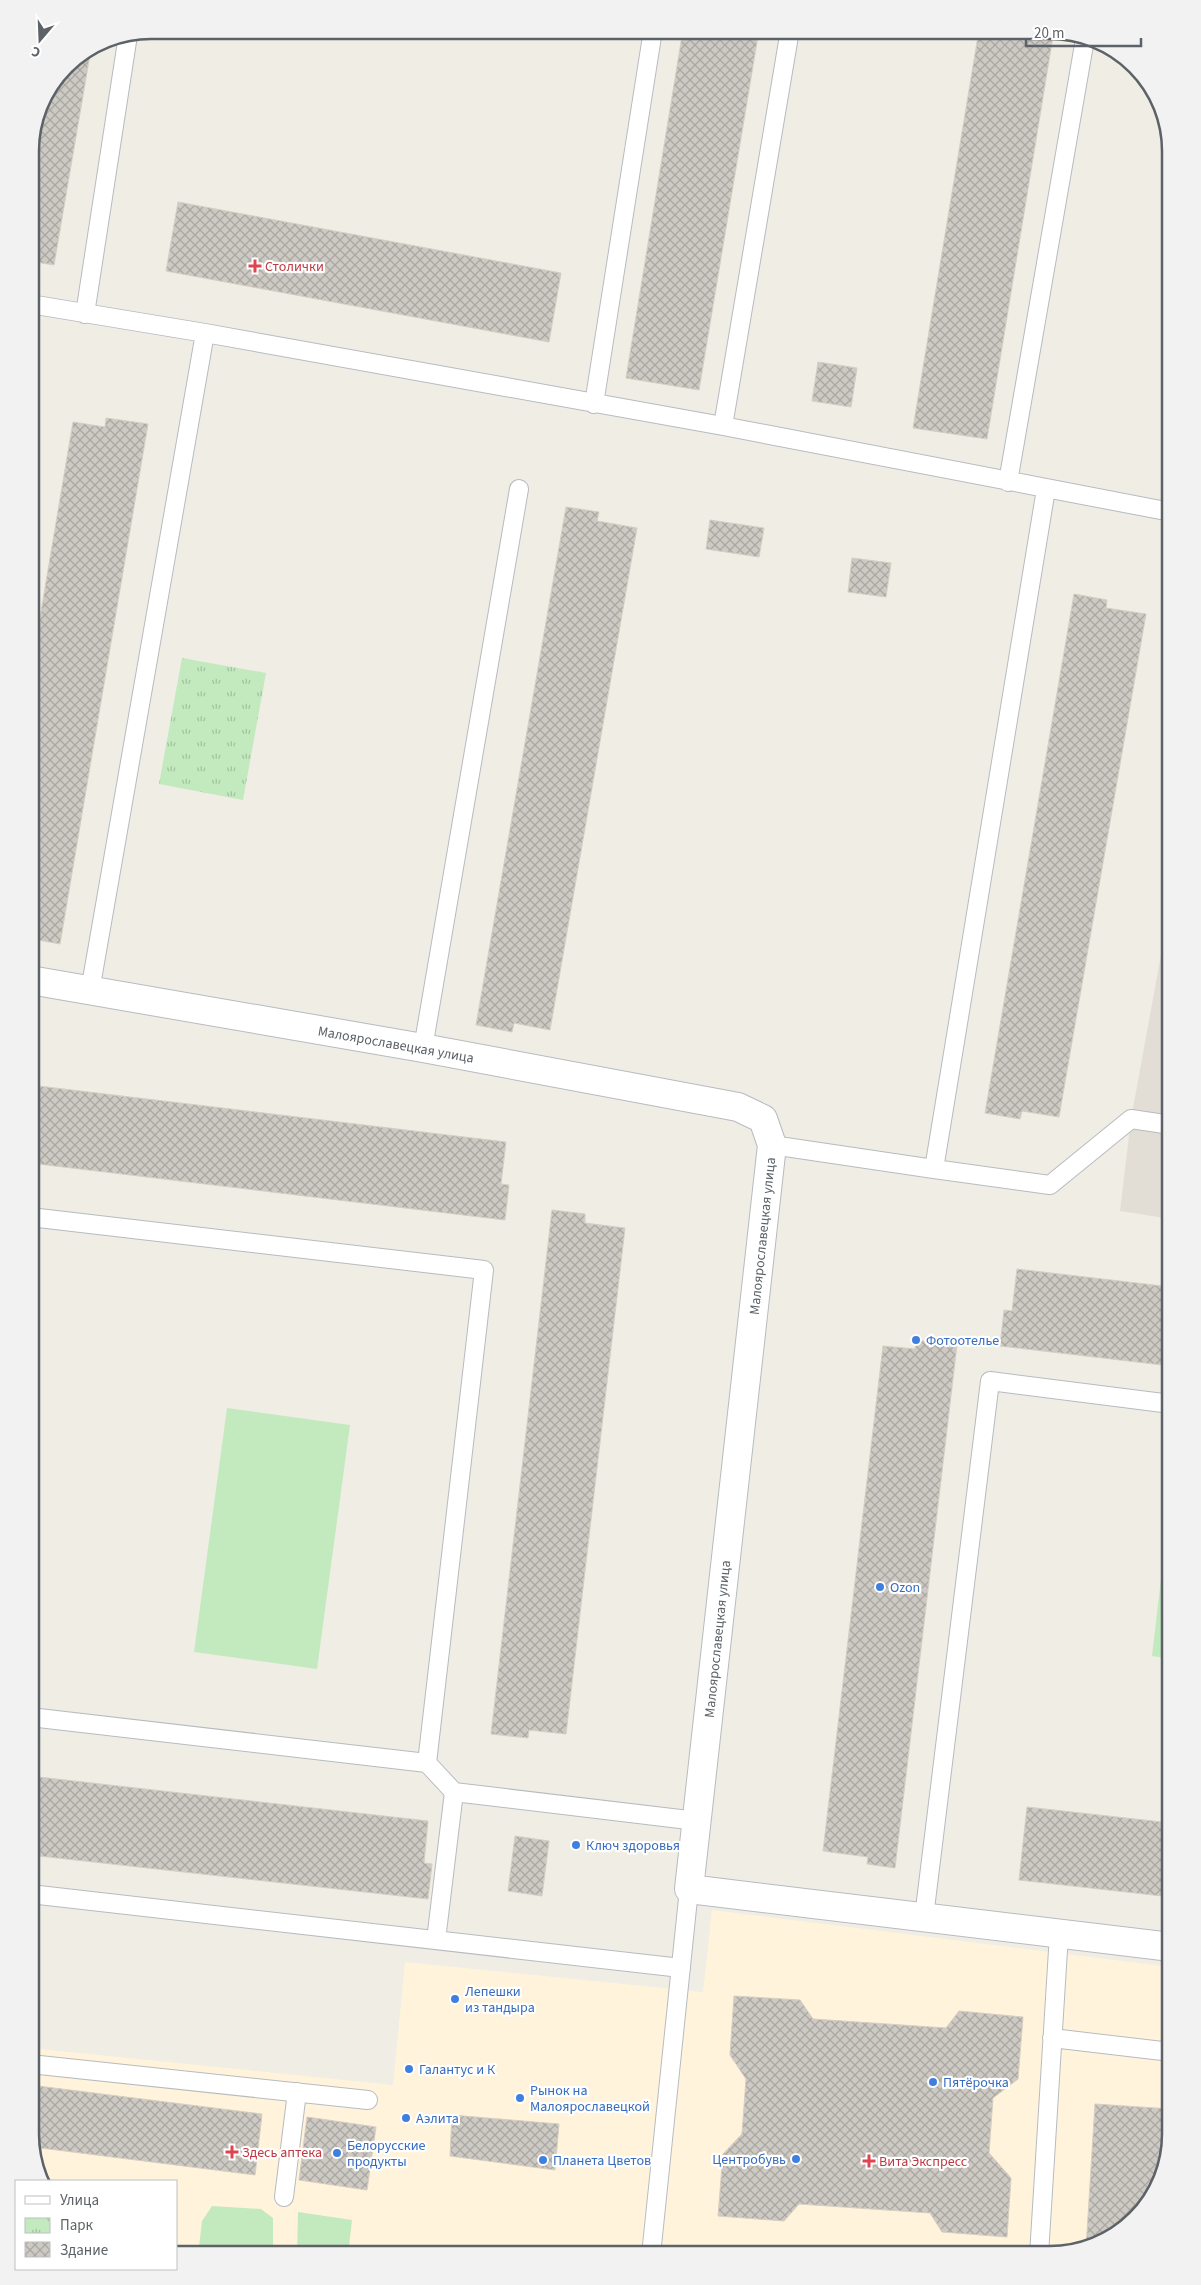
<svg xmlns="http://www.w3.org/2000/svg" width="1201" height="2285" font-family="'Source Sans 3',sans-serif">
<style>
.commercial{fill:#fff3db}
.education{fill:#e3ded5}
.grass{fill:#c3eabf}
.park{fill:url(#park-tufts)}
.building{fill:url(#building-cross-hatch);stroke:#d6cec2}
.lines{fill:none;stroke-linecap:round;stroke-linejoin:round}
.service-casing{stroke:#b7bbc0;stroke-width:20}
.minor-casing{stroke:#b7bbc0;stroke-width:30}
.service{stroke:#fff;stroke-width:18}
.minor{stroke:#fff;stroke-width:28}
.health-dot{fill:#e0444e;stroke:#fff;stroke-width:2}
.shop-dot{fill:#3f7fe0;stroke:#fff;stroke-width:2}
.labels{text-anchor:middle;stroke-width:4.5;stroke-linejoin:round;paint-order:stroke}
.health-label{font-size:14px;fill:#be3a42;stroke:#fff;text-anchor:start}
.street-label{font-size:14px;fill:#5c6267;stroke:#fff}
.shop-label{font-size:14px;fill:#366cbe;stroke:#fff;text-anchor:start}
.rim{fill:none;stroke:#5c6267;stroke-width:2.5}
</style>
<defs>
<pattern id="park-tufts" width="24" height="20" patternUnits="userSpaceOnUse" patternTransform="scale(1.25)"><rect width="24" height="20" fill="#c3eabf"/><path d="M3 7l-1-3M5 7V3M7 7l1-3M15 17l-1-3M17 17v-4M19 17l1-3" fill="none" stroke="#a2c19f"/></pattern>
<pattern id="building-cross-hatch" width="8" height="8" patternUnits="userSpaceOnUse" patternTransform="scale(1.25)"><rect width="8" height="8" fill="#cdc9c3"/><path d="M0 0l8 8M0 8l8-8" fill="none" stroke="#aaa7a2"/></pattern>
</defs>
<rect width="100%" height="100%" fill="#f0ede5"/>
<path class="commercial" d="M712,1910l459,57v167l-21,67 -53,45 -47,9h-874v-74h-137l-9,-47v-86l363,37 12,-123 298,30z"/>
<path class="education" d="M1171,900v319l-51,-8 11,-92z"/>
<path class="grass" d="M227,1408l123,17 -33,244 -123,-17z
M1167,1528h4v131l-19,-3z
M212,2206l49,3 12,9v37h-75l4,-34z
M298,2212l54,8 -4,35h-51z"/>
<path class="park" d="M182,658l84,15 -23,127 -84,-16z"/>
<path class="building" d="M683,30h76l-60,360 -73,-12z
M979,30h75l-67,409 -74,-11z
M91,49l-37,216 -24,-4v-118l9,-39 27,-39z
M178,202l383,71 -12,69 -383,-71z
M818,362l39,6 -6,39 -39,-6z
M106,418l42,6 -88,520 -27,-5 1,-7 -4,-1v-254l43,-255 32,5z
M566,507l33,5 -2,9 40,7 -87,502 -36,-7 -2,9 -36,-7z
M710,520l54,8 -5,29 -53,-8z
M852,558l39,5 -5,34 -38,-5z
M1074,594l33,6 -1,8 40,6 -87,503 -37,-6 -2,8 -35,-6z
M1171,1051v48l-7,-1z
M30,1085l476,57 -5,42 8,1 -4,35 -475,-57z
M552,1210l33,4v9l40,5 -59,506 -37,-4 -1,8 -37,-4z
M1017,1269l154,18v79l-171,-20 4,-36 8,1z
M916,1340l41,5 -62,523 -28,-4 1,-7 -45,-6 60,-505 32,3z
M30,1776l398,45 -4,42 8,1 -4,35 -398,-44z
M1027,1807l144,16v74l-152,-17z
M515,1836l34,5 -7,55 -34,-5z
M734,1996l66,4 13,19 133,9 13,-17 64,6 -5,62 -25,19 -4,55 22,25 -4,59 -65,-5 -12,-19 -131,-9 -15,17 -66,-5 5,-62 19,-20 4,-55 -16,-24z
M30,2085l232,29 -7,61 -222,-28 -3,-13z
M1095,2104l76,5v25l-21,67 -53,45 -11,2z
M452,2115l107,9 -4,46 -105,-14z
M307,2117l69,10 -9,63 -68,-10z"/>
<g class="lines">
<g class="service-casing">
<path id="service" d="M30,304l175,29 518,93 448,86
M85,314l43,-279
M594,404l59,-374
M723,426l67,-396
M1008,482l77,-443
M90,991l115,-658
M423,1048l96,-559
M772,1145l162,24 112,-680
M934,1169l116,16 81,-66 40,6
M30,1217l454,53 -57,493
M30,1717l397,46 27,29
M30,1894l651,74
M924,1917l66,-536 181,23
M436,1940l18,-148 243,29
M1052,2038l119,14
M30,2064l338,36
M284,2197l13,-105
M651,2255l38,-366
M1039,2255l20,-321"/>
</g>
<g class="minor-casing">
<path id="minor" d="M30,980l393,68 315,59 25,12 9,26 -83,744 482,58"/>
</g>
<use href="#service" class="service"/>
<use href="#minor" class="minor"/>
</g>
<g class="health-dot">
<path d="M252.5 258.5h5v5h5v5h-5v5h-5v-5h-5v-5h5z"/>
<path d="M229.5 2144.5h5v5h5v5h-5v5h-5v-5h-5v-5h5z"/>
<path d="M866.5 2153.5h5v5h5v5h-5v5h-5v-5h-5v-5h5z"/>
</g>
<g class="shop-dot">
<circle cx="916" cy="1340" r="5"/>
<circle cx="880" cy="1587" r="5"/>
<circle cx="576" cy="1845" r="5"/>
<circle cx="455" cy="1999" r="5"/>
<circle cx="409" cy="2069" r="5"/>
<circle cx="933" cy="2082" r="5"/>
<circle cx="520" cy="2098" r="5"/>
<circle cx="406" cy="2118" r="5"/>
<circle cx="337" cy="2153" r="5"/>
<circle cx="796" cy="2159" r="5"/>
<circle cx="543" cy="2160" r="5"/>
</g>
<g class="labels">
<g class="health-label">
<text x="265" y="271">Столички</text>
<text x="242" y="2157">Здесь аптека</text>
<text x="879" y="2166">Вита Экспресс</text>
</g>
<g class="street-label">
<text transform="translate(396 1044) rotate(10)" y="5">Малоярославецкая улица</text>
<text transform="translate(762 1236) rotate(-84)" y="5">Малоярославецкая улица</text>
<text transform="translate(717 1639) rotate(-84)" y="5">Малоярославецкая улица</text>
</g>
<g class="shop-label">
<text x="926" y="1345">Фотоотелье</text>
<text x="890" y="1592">Ozon</text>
<text x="586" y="1850">Ключ здоровья</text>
<text x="465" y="1996">Лепешки<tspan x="465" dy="16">из тандыра</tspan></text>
<text x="419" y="2074">Галантус и К</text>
<text x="943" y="2087">Пятёрочка</text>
<text x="530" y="2095">Рынок на<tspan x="530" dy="16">Малоярославецкой</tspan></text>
<text x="416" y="2123">Аэлита</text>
<text x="347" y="2150">Белорусские<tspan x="347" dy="16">продукты</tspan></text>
<text x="786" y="2164" text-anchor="end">Центробувь</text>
<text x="553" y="2165">Планета Цветов</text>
</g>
</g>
<path d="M0 0H1201V2285H0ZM151 39H1050A112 112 0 0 1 1162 151V2134A112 112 0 0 1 1050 2246H151A112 112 0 0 1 39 2134V151A112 112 0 0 1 151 39Z" fill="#f2f2f3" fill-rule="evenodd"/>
<path class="rim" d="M151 39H1050A112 112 0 0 1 1162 151V2134A112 112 0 0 1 1050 2246H151A112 112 0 0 1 39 2134V151A112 112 0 0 1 151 39Z"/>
<rect x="15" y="2180" width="162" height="90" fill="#ffffff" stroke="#bec0c2"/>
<rect x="25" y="2196" width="25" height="8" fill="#ffffff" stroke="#bec0c2"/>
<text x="60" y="2205" font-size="15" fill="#5c6267">Улица</text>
<rect x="25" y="2218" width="25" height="15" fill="url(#park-tufts)" stroke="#bec0c2"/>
<text x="60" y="2230" font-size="15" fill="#5c6267">Парк</text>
<rect x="25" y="2242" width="25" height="15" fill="url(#building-cross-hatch)" stroke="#bec0c2"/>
<text x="60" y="2255" font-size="15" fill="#5c6267">Здание</text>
<g transform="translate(40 40) rotate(199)" stroke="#ffffff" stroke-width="4" paint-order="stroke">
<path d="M0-4L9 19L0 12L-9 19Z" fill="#5c6267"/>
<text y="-8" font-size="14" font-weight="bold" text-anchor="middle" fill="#5c6267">С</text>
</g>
<path d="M1026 38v8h115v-8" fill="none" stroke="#5c6267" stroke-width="2.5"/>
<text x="1034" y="38" font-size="15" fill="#5c6267" stroke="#ffffff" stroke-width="4" paint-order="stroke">20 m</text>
</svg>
